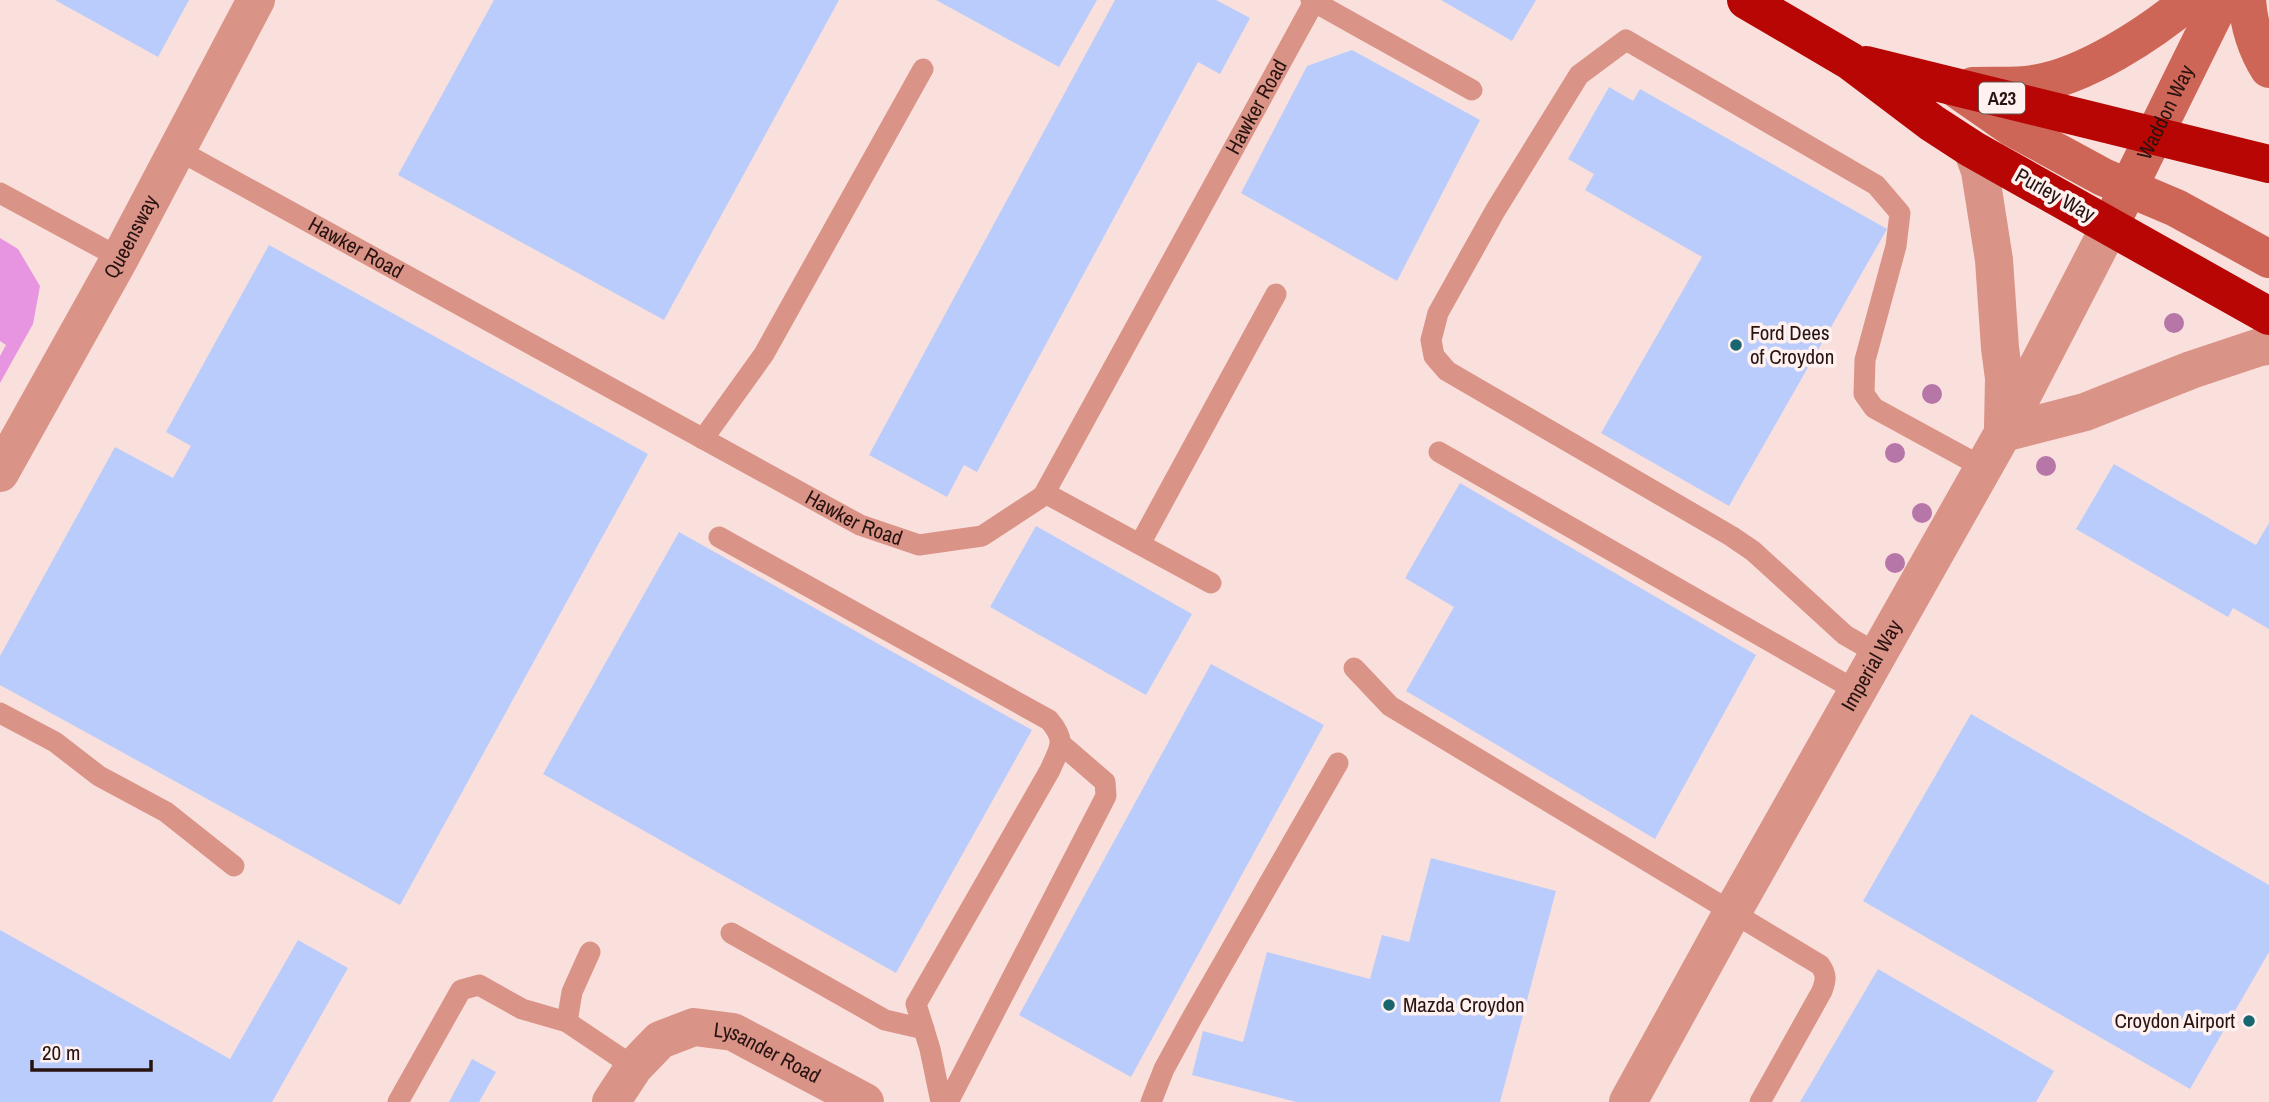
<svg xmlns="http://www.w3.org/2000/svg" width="2269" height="1102" font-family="'Archivo Narrow',sans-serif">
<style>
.forest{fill:#e795e1}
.building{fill:#baccfc}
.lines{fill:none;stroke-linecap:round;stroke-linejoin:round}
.lane{stroke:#da9387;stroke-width:21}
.street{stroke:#da9387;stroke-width:38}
.secondary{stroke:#ce6658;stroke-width:38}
.highway{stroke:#b70604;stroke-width:38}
.tree{fill:#b776a8}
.poi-dot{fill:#196570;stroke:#fef1ef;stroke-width:2.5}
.labels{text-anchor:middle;stroke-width:7;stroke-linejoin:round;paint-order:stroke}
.shield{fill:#fef1ef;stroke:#685653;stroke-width:2}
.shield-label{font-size:19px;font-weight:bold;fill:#281310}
.street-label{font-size:21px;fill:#281310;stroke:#fef1ef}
.poi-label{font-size:21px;fill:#281310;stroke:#fef1ef;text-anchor:start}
</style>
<rect width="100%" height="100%" fill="#fae0dc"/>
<path class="forest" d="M0,238l18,11 22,37 -7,38 -33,59v-27l6,-11 -6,-4z"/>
<path class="building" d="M55,0h134l-31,57z
M494,0h345l-175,320 -266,-145z
M936,0h161l-38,67z
M1115,0h101l34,18 -30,56 -22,-12 -221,410 -13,-7 -17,32 -78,-42z
M1441,0h95l-24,41z
M1352,50l128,70 -83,161 -156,-88 66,-127z
M1609,87l24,14 7,-12 247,140 -158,277 -128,-73 101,-176 -117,-67 9,-16 -26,-15z
M269,245l379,209 -248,451 -400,-220v-29l115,-209 58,31 18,-32 -25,-14z
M2114,464l142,81 13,-22v106l-36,-21 -5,9 -152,-88z
M1460,483l296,172 -101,184 -249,-148 48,-84 -49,-29z
M1036,526l156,88 -46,81 -156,-88z
M679,532l353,198 -136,243 -353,-199z
M1211,664l113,61 -193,352 -112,-62z
M1971,714l298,171v67l-79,137 -327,-188z
M1431,858l125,33 -56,211h-204l-104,-27 11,-44 40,11 24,-90 103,27 12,-44 27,7z
M0,930l230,129 68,-119 50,28 -76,134h-272z
M1878,969l176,102 -18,31h-236z
M472,1059l24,13 -17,30h-30z"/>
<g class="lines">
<g class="lane">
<path d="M1311,0l161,90"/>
<path id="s1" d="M178,150l682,375 59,20 63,-9 61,-40 271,-494"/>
<path d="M0,193l120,65"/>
<path d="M703,439l61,-85 159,-285"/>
<path d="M1439,452l418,239"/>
<path d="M1045,493l166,90"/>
<path d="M719,537l330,183c18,21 11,27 1,50l-134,234 14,45 11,53"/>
<path d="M1140,544l136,-250"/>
<path d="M1878,654l-33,-19 -92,-84 -22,-15 -284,-165 -13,-15 -3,-16 7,-27 57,-102 84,-136 47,-35 250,145 24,28 -4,33 -31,114 -1,34 10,14 110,60"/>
<path d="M1354,668l36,38 430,259c7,10 6,15 2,26l-62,111"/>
<path d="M0,713l55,29 44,34 67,36 68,54"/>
<path d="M731,933l154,87 39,9"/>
<path d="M567,1022l5,-30 18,-40"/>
<path d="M398,1102l63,-112 18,-5 43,24 45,13 67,45"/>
<path d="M948,1102l158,-306 -1,-14 -43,-37"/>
<path d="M1151,1102l13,-33 29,-53 145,-253"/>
</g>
<g class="street">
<path d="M1972,149l8,22 14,89 6,88 4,30 -1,50"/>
<path d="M2003,433l82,-21 106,-42 69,-23 9,-1"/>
<path id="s2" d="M0,473l120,-215 136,-258"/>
<path id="s3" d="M611,1102l23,-35 26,-27 34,-13 39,5 132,70"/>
<path id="s4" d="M1628,1102l105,-191 270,-478 107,-207"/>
</g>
<g class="secondary">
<path d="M2247,0c2,26 8,47 22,69"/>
<path d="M1973,86c19,-1 40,1 60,-2 51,-7 118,-51 157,-84"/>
<path d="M1955,88l56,39 92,50 73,31 93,51"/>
<path id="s5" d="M2117,211l104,-211"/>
</g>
<path class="highway" d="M1746,0l104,61 82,62 40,26 297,167
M1866,65l403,99"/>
</g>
<g class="tree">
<circle cx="2174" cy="323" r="10"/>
<circle cx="1932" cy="394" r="10"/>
<circle cx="1895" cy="453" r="10"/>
<circle cx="2046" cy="466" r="10"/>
<circle cx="1922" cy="513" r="10"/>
<circle cx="1895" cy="563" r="10"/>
</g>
<g class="poi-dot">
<circle cx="1736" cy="345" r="7"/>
<circle cx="1389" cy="1005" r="7"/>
<circle cx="2249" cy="1021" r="7"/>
</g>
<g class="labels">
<rect class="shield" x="1979" y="82.5" width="46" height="31" rx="5"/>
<g class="shield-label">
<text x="2002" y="105">A23</text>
</g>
<g class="street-label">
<text dy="7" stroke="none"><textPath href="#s1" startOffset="1421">Hawker Road</textPath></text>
<text dy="7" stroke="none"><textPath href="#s5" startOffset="110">Waddon Way</textPath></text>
<text transform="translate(2055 195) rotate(29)" y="7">Purley Way</text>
<text dy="7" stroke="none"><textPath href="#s2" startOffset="270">Queensway</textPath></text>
<text dy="7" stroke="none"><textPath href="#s1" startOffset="203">Hawker Road</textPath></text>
<text dy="7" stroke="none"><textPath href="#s1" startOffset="770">Hawker Road</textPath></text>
<text dy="7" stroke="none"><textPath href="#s4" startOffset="500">Imperial Way</textPath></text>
<text dy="7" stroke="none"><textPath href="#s3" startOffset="194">Lysander Road</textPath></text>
</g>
<g class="poi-label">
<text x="1750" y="340">Ford Dees<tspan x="1750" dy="24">of Croydon</tspan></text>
<text x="1403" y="1012">Mazda Croydon</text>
<text x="2235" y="1028" text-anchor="end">Croydon Airport</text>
</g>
</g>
<path d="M32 1060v10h119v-10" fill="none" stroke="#281310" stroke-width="3.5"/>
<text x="42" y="1060" font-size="21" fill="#281310" stroke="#fef1ef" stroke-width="5" paint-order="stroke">20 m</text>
</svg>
